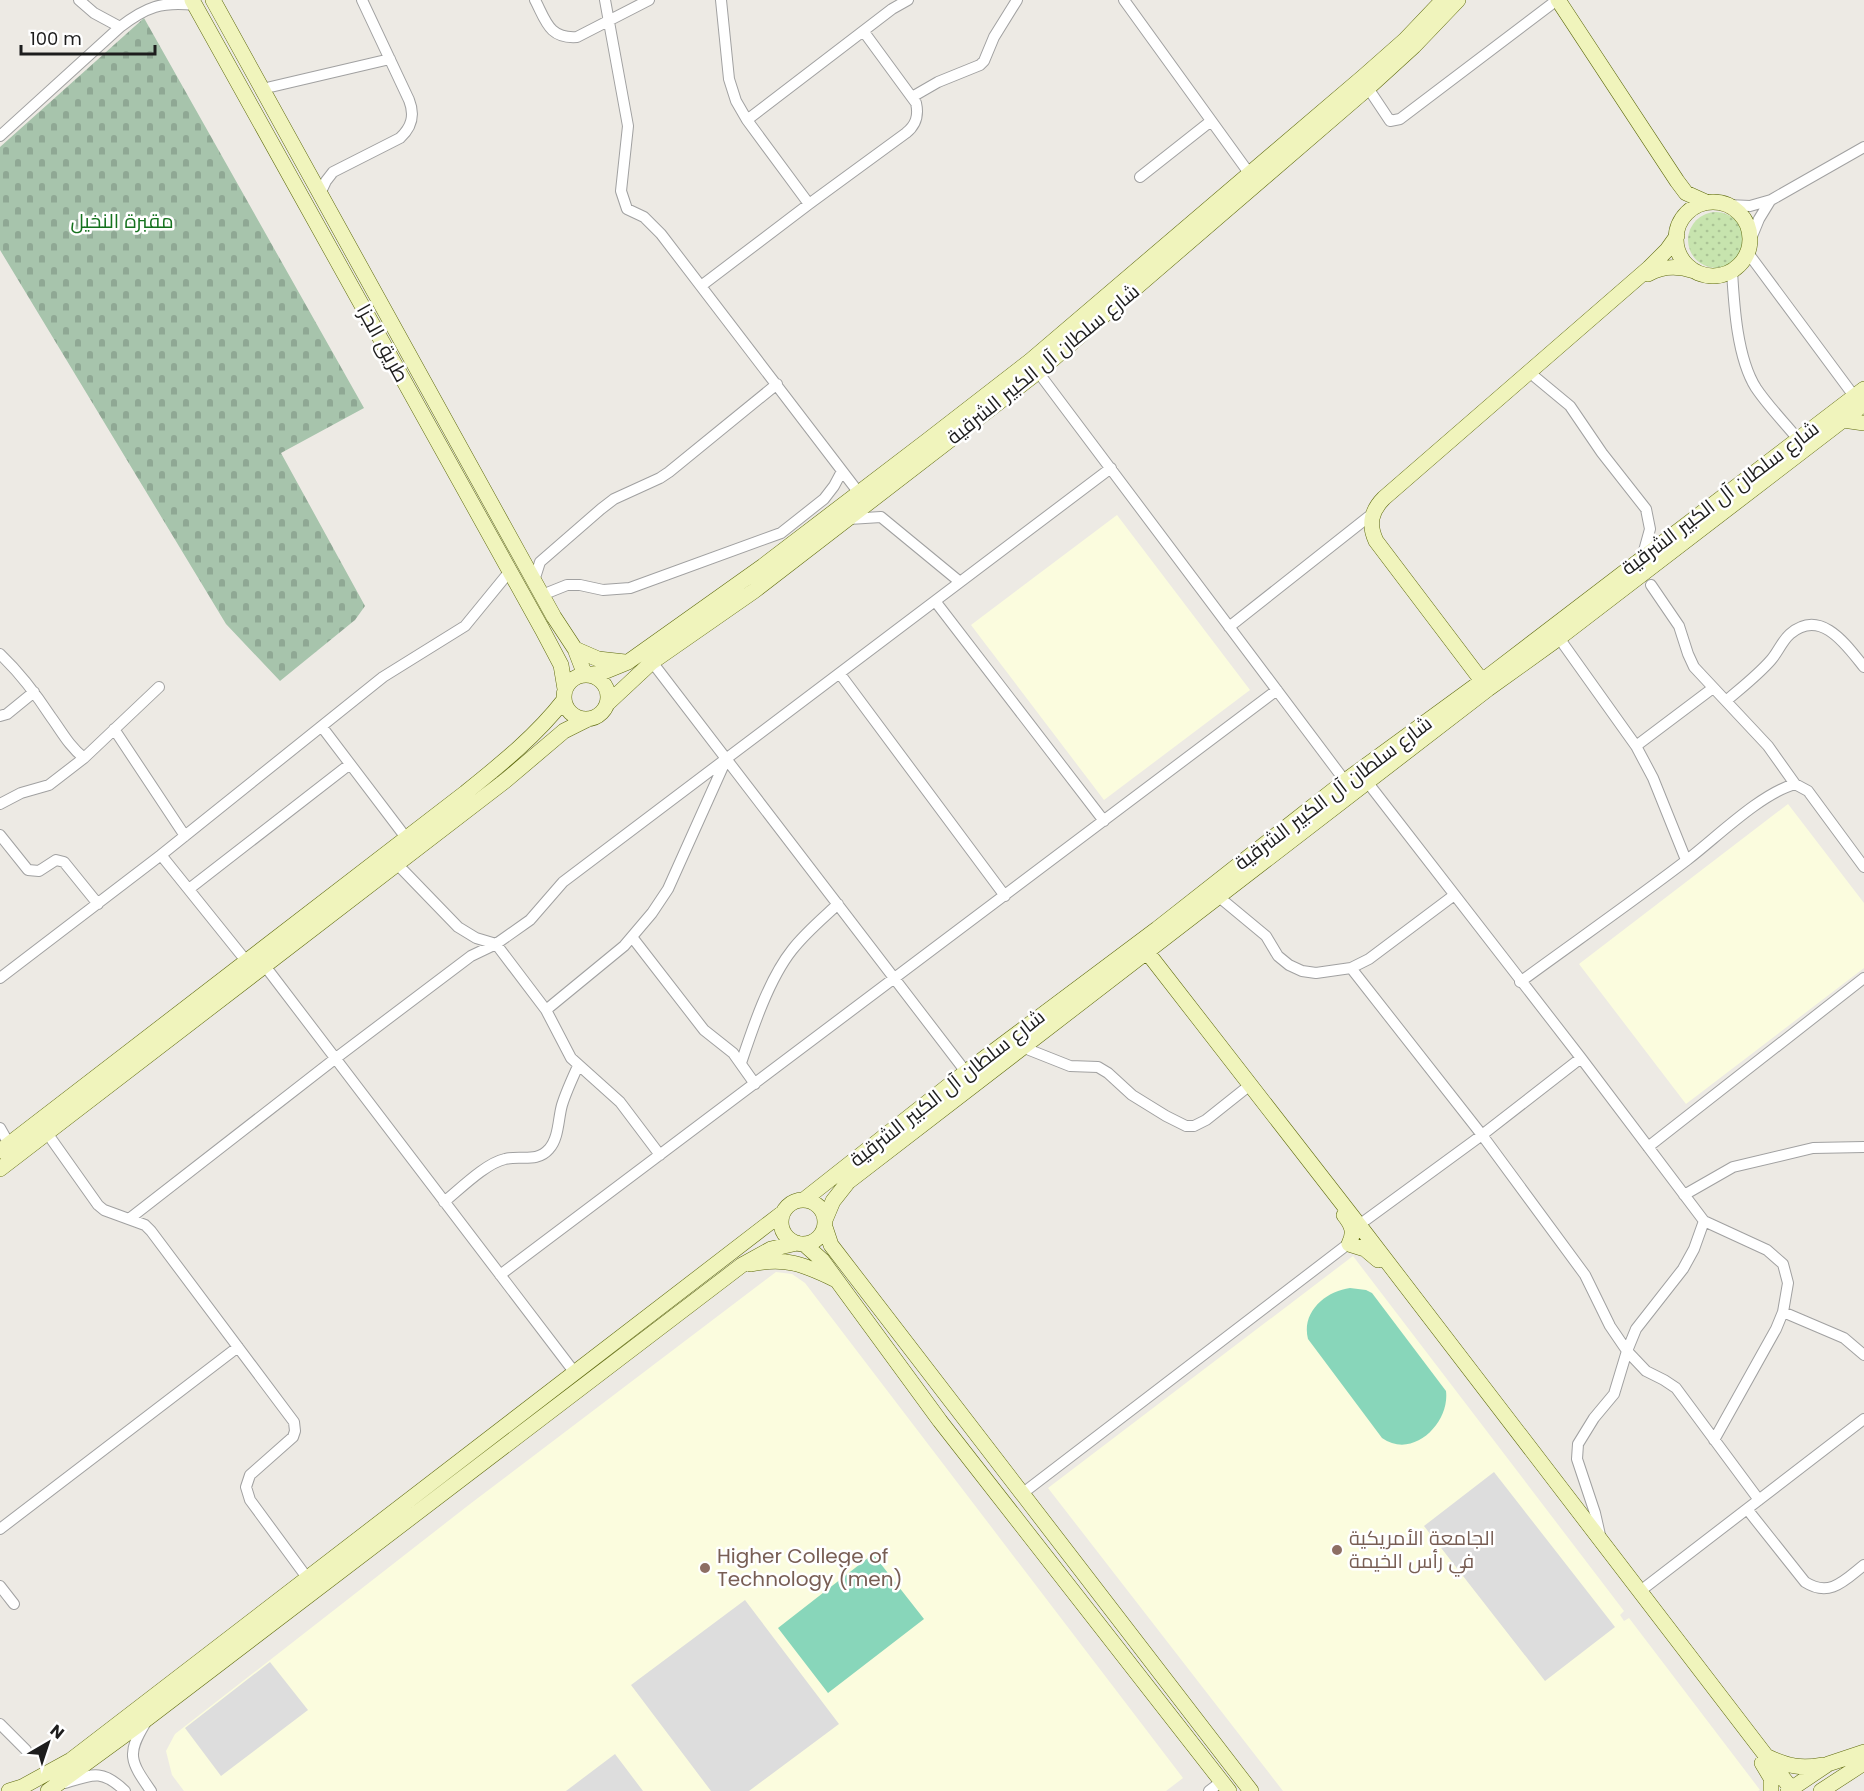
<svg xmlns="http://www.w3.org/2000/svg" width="1864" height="1791" font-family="Poppins,Cairo,sans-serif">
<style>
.education{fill:#fbfcde}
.grass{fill:url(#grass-dots)}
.cemetery{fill:url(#cemetery-stones)}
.pitch{fill:#88d6ba}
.parking{fill:#ddd}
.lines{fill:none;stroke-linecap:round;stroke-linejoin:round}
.street-casing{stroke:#a1a1a1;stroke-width:12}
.secondary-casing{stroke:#5e6a0e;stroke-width:16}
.street{stroke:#fff;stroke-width:10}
.secondary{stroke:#f0f4bc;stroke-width:15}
.education-dot{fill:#8d6e63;stroke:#fff;stroke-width:2}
.labels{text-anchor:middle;stroke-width:5;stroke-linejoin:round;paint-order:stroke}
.park-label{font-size:20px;fill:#15721e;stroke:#fff}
.street-label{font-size:20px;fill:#1d1d1d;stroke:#fff}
.education-label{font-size:20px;fill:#785e54;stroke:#fff;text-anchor:start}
</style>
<defs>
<pattern id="grass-dots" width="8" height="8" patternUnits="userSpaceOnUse" patternTransform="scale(1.5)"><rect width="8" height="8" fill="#c7e4ae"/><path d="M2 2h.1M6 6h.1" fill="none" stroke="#aac395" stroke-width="1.8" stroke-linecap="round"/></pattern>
<pattern id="cemetery-stones" width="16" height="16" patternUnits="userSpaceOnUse" patternTransform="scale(1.5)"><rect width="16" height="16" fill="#a7c4ac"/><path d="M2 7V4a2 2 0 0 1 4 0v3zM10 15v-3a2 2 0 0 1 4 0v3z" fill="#8fa894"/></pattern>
</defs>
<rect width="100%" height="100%" fill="#edeae4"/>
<path class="education" d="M1117,515l133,175 -146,110 -133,-175z
M1788,804l76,99v65l-178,136 -107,-140z
M1353,1256l271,355 -4,4 4,6 5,-3 131,172 -2,1h-475l-235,-303z
M776,1272l16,2 13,9 378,495 -17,13h-982l-12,-16 -6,-24 9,-17 295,-230z"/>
<path class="grass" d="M1688 240a28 28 0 1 1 56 0a28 28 0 1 1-56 0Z"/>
<path class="cemetery" d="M144,18l220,390 -83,45 84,153 -10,14 -75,61 -54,-57 -226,-374v-103z"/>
<path class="pitch" d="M1350,1288l16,2 6,3 74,98c4,32 -33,69 -64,47l-74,-99c-7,-27 18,-48 42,-51z
M873,1554l51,65 -96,74 -50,-65z"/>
<path class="parking" d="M1494,1472l121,155 -70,54 -121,-155z
M745,1600l94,124 -90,67h-38l-80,-106z
M270,1662l38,48 -87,66 -36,-48z
M615,1754l28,37h-77z"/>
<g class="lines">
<g class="street-casing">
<path id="street" d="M79,0l15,13 26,14
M535,0c11,21 14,39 42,37l72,-37
M605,0l23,126 -7,65 6,18 17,8 17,17 198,259
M721,0l8,79 7,22 11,19 62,84
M1124,0l125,173
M1368,88l22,33 10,-2 157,-119
M262,89l128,-30
M912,97l26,-15 42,-17 4,-4 10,-24 23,-37
M747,120l145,-111 16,-9
M0,136l120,-109c26,-20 42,-26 75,-22
M1140,177l71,-56
M320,194l6,-13 7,-9 67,-34c12,-11 15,-23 9,-38l-47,-100
M1728,205l22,1 21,-6 93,-53
M1750,241l9,-22 11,-18
M1748,253l106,143
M1732,271c2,34 5,87 24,117 12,18 28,34 41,50
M701,286l108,-82 97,-71c10,-8 13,-17 10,-30l-52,-71
M1038,372l307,409
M1529,372l41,34 32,47 44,56 4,20 -8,29
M849,519l32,-2 79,65
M534,581l6,-19 61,-53 13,-10 46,-21 9,-6 108,-88
M1651,585l28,41 9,28 6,13 74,79 27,38 13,7 56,76
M542,595l25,-10h13l23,5 27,-2 151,-55 43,-34 10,-13 8,-15
M935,601l169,220
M1229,627l143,-113
M1559,638l77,108 17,32 33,82
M0,654c20,19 36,40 51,63 11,15 18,29 33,41
M652,662l314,410
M840,674l165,222
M1726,701c15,-13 32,-26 45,-41 7,-8 11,-19 19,-26 31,-27 57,12 74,33
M0,716l7,-2 27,-22
M322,727l85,112
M114,729l71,107
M1636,746l77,-58
M1368,783l213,275 123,163 63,29 16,14 5,19 -5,29 -7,17 -62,111
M0,804l21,-11 28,-8 35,-27 75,-71
M0,835l28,35 11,1 17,-11 8,2 34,42
M161,855l86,107
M397,864l61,63 18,11 20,6 50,66 25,48 49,44 40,53
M189,889l161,-125
M1219,897l47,39 12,20 11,9 13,6 14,2 35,-5 18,-9 84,-63
M632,937l72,93 29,23 22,31
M265,966l310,407
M1351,968l131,167 103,140 25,51 17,25 19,20 18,9 12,8 83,112
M0,978l161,-123 222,-178 82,-51 45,-55
M1520,982c56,-41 112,-80 167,-122 30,-23 73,-66 108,-76
M546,1010l78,-64 28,-33 16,-24 57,-127
M1022,1047l48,19 28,1 10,6 24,22 34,21 20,10h8l12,-6 44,-35
M741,1063c12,-36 28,-84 51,-113 13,-17 30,-31 46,-46
M0,1128l9,16
M47,1133l51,72 6,5 41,15 6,6 143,191 1,9 -2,6 -43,38 -4,12 4,13 58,79
M1648,1147l216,-169
M1684,1195l49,-28 80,-19 51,-1
M444,1202c16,-13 42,-39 61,-43 15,-4 32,4 44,-10 10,-11 9,-30 13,-44 4,-13 10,-26 16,-39
M129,1219l207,-161 135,-102 25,-12 34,-24 33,-38 548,-414
M1359,1225l123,-90 99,-77
M500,1275l777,-585
M1783,1312l61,26 20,17
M1023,1493l329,-252
M1747,1509l58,73c25,16 40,-2 59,-17
M0,1529l238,-182
M1600,1535l-5,-22 -18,-54 1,-15 16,-26 20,-24 13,-43 9,-22 47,-60 11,-20 10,-28
M0,1586l14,18
M1639,1592l225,-173
M146,1722c-20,32 -16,39 5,69
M0,1724l26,26
M65,1783c28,-9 37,-14 60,8
M1209,1791l13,-10"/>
</g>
<g class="secondary-casing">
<path id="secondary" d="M192,0l350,629 19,36 4,24
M213,0l341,617 21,32 10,26 16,-2 27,-11 135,-96 165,-126 102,-79 333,-284 42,-37 38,-40
M1558,0l119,181 9,12 20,9
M1676 239a37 37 0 1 1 74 0a37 37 0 1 1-74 0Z
M1648,274c14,-8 31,-8 46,-3
M1843,420l21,3
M575,649l23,10 27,3
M564 697a22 22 0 1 1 44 0a22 22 0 1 1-44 0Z
M1482,681l-106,-140c-8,-17 -5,-30 8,-43l265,-230 18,-18 10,-14
M607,704l45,-42 102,-71 284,-219 330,-284 46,-42 44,-46
M1147,952l212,273 434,566
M0,1151l465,-358c36,-29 71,-57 99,-93
M0,1169l505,-388 59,-50 24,-12
M805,1199l161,-127 191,-143 188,-148 137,-100 382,-292
M781 1222a22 22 0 1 1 44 0a22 22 0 1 1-44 0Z
M1344,1215c8,10 11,17 5,29l16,5 13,11
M825,1220l8,-19 15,-19 640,-493 71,-51 305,-234
M825,1227l6,18 420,546
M804,1244l18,16 118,161 289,370
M751,1264c34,-7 52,0 83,15
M1768,1757c19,9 33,12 54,8
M1762,1763l9,15v13
M9,1791l13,-4 49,-27 710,-546
M48,1791l100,-73 594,-453 29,-16 26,-6
M1788,1791l40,-27 36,-12
M1821,1791l43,-28"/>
</g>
<use href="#street" class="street"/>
<use href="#secondary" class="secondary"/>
</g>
<g class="education-dot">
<circle cx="1337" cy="1550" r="6"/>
<circle cx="705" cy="1568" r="6"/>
</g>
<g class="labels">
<g class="park-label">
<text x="122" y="228">مقبرة النخيل</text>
</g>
<g class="street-label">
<text transform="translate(383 343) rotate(61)" y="7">طريق الجزا</text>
<text transform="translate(1043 364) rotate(-39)" y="7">شارع سلطان آل الكبير الشرقية</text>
<text transform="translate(1720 498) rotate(-37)" y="7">شارع سلطان آل الكبير الشرقية</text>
<text transform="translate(1333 793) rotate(-37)" y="7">شارع سلطان آل الكبير الشرقية</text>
<text transform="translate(947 1088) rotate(-38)" y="7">شارع سلطان آل الكبير الشرقية</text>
</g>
<g class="education-label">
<text x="1349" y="1545">الجامعة الأمريكية<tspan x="1349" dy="23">في رأس الخيمة</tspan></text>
<text x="717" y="1563">Higher College of<tspan x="717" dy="23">Technology (men)</tspan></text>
</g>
</g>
<g transform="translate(48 1743) rotate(39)" stroke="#ffffff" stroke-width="4.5" paint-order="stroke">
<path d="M0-4.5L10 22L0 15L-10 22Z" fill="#1d1d1d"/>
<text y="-9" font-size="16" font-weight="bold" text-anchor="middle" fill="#1d1d1d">N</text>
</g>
<path d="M21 45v9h134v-9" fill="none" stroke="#1d1d1d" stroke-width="3"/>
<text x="30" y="45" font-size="18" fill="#1d1d1d" stroke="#ffffff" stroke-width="4.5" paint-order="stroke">100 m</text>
</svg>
